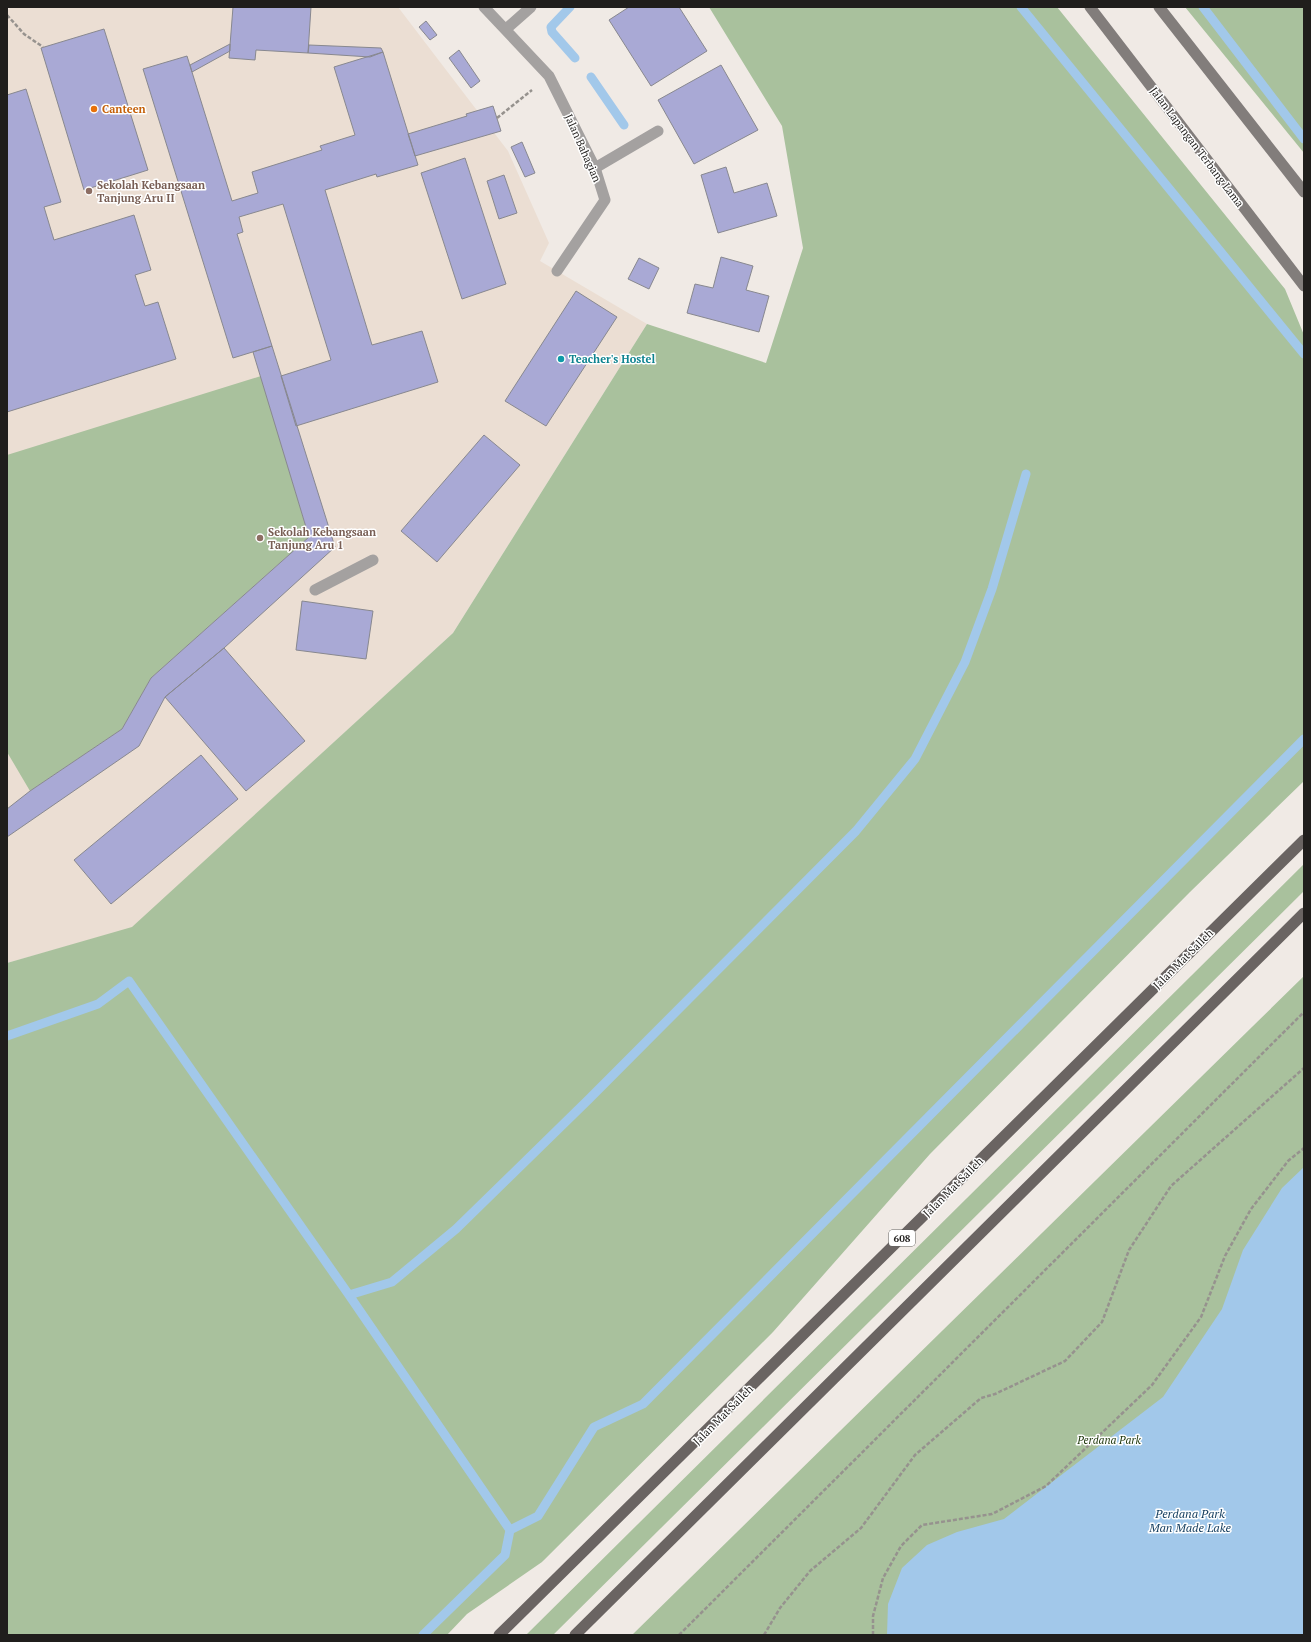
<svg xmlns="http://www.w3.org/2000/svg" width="1311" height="1642" font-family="'PT Serif',serif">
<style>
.built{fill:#ebded3}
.green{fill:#a9c19d}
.water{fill:#a2c8ea}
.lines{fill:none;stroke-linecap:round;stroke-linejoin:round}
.stream{stroke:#a2c8ea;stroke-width:9}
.building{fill:#a9a9d5;stroke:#88888f}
.path{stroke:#96928e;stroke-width:2.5;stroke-dasharray:4 2;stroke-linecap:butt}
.service{stroke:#a4a1a0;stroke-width:11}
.minor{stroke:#a4a1a0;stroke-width:11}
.secondary{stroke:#827d7b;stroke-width:11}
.primary{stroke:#6a6462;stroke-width:11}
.food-dot{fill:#e8710a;stroke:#fff;stroke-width:1.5}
.education-dot{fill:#8d6e63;stroke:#fff;stroke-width:1.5}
.culture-dot{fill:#0f9aa8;stroke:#fff;stroke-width:1.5}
.labels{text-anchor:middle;stroke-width:3;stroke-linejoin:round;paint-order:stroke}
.shield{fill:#fff;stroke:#636260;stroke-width:1}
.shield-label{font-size:10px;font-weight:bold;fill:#201e1c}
.food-label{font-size:11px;font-weight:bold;fill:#c56008;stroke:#fff;text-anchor:start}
.street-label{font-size:11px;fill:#201e1c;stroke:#fff}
.education-label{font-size:11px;font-weight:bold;fill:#785e54;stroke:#fff;text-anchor:start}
.culture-label{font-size:11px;font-weight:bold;fill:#0d838f;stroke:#fff;text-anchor:start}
.park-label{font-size:11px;font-style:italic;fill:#1d360a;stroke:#fff}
.water-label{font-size:12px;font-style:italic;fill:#123c5e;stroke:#fff}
</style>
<rect width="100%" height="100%" fill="#f0eae5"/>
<path class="built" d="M11,7h387l110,144 41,92 -9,18 107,63 -194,309 -321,295 -125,35v-952z"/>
<path class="green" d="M709,7h348l228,282 19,46v446l-114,111 -260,262 -157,178 -231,230 -75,52 -20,21h-440v-672l125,-36 321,-294 194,-309 119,39 37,-115 -21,-122z
M1185,7h119v146z
M261,376l48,161 -158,141 -29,51 -92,62 -23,-39v-297z
M1304,864v27l-751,744h-27z
M1304,976v659h-672z"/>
<path class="water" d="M1304,1167v467l-417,1 1,-31 14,-36 25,-23 30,-13 47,-13 159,-122 59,-88 21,-59 39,-62z"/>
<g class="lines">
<path class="stream" d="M570,7l-19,20 1,5 23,26
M1021,7l283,347
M1203,7l101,132
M591,77l33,48
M7,1036l91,-32 31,-23 220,314 43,-13 64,-53 133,-130 267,-268 59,-72 50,-97 27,-73 34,-115
M349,1295l161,235 -5,25 -82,80
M510,1530l28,-14 56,-89 49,-23 661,-665"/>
</g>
<path class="building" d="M233,7h78l-3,46 -52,-3 -1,10 -26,-2z
M629,7h50l28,44 -56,35 -42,-66z
M426,21l11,14 -7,5 -11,-13z
M104,29l44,141 -64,20 -43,-142z
M230,44v7l-38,21 -2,-7z
M309,45l72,3 2,4 -13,5 -62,-4z
M459,50l21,31 -9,7 -22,-30z
M383,52l35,113 -41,12 -1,-3 -51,16 47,155 50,-14 16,51 -142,44 -15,-50 50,-16 -48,-156 -44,13 4,15 -6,2 35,112 -39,12 -90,-289 44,-13 45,145 26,-8 -6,-21 70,-22 -2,-4 35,-11 -21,-68z
M721,65l37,65 -64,34 -36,-64z
M26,89l35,113 -17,5 10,33 80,-25 17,55 -16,5 10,31 13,-4 18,57 -169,53v-317z
M493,106l8,25 -86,25 -7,-22 59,-18 -1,-2z
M522,142l13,31 -10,4 -14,-30z
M465,158l41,126 -44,15 -41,-126z
M726,167l8,26 33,-10 10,33 -59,17 -17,-58z
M504,175l13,38 -18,6 -12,-38z
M721,257l32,9 -7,24 23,6 -10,36 -72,-19 8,-29 18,4z
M639,258l20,10 -10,21 -21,-10z
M576,291l41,26 -71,109 -41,-25z
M272,346l63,201 -111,101 -59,49 -26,49 -132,91v-28l23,-18 92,-62 29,-51 158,-141 -56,-185z
M484,435l36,30 -83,97 -36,-31z
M302,601l71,10 -7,48 -70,-9z
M224,648l81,93 -59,50 -81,-94z
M201,755l37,44 -127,105 -37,-44z"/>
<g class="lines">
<path class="path" d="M7,15l17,19 19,13
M497,118l35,-28
M679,1635l625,-623
M764,1635l16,-27 30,-37 51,-43 54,-73 66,-57 14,-4 70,-33 37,-39 27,-72 42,-64 133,-118
M873,1635v-19l10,-38 18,-32 21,-21 70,-11 54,-28 106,-101 49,-68 24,-61 26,-47 37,-48 16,-13"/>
<path class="service" d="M595,168l63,-37
M315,590l58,-30"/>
<path class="minor" d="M484,7l65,69 46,92 10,32 -48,71
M506,29l25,-22"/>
<path class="secondary" d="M1090,7l214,279
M1159,7l145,185"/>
<path class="primary" d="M499,1635l805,-795
M575,1635l729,-722"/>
</g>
<circle class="food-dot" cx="94" cy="109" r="4"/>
<g class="education-dot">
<circle cx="89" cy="191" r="4"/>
<circle cx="260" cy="538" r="4"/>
</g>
<circle class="culture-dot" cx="561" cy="359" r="4"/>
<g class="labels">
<rect class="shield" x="889" y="1230" width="26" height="16" rx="3"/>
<g class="shield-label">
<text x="902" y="1242">608</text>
</g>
<g class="food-label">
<text x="102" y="113">Canteen</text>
</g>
<g class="street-label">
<text transform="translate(1197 147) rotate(53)" y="4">Jalan Lapangan Terbang Lama</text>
<text transform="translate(583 148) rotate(66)" y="4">Jalan Bahagian</text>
<text transform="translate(1183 959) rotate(-45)" y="4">Jalan Mat Salleh</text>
<text transform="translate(953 1187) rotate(-45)" y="4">Jalan Mat Salleh</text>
<text transform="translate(723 1415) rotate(-45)" y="4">Jalan Mat Salleh</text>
</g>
<g class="education-label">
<text x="97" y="189">Sekolah Kebangsaan<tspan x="97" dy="13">Tanjung Aru II</tspan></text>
<text x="268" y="536">Sekolah Kebangsaan<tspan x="268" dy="13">Tanjung Aru 1</tspan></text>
</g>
<g class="culture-label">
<text x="569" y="363">Teacher's Hostel</text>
</g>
<g class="park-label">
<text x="1109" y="1444">Perdana Park</text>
</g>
<g class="water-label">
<text x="1190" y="1518">Perdana Park<tspan x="1190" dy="14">Man Made Lake</tspan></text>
</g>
</g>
<rect width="1311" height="1642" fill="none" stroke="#201e1c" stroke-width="16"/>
</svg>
